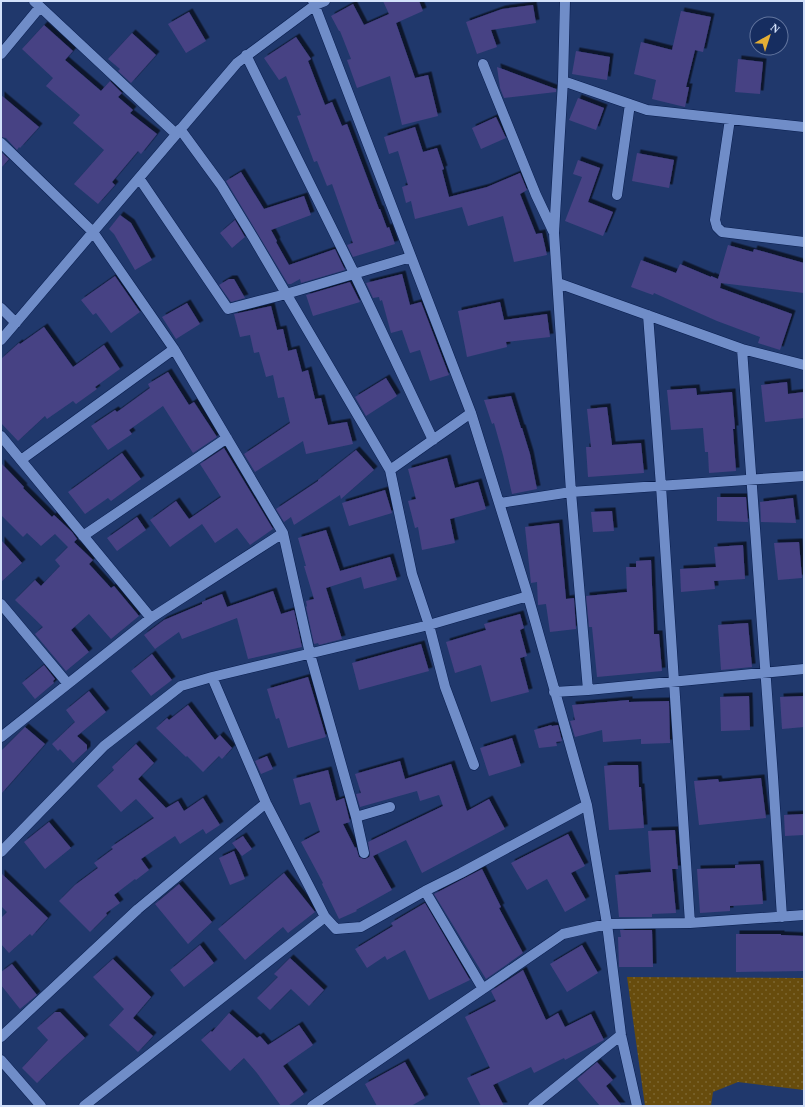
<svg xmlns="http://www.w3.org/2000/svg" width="805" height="1107" font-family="'Times New Roman',serif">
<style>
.grass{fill:url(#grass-dots)}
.building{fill:#474284;filter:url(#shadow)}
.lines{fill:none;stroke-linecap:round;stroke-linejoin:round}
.minor-casing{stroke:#081d4e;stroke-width:11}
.minor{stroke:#708dc8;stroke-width:10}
</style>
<defs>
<pattern id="grass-dots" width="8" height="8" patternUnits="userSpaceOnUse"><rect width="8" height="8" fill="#674c0d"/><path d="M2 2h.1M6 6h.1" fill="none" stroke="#7c6631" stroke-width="1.8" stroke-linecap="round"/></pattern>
<filter id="shadow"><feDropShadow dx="3.5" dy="-3.5" stdDeviation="0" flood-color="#0009"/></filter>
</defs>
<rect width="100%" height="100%" fill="#20386c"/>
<path class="grass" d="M627,977l177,1v112l-66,-8 -25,10 -2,14h-66z"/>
<path class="building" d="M383,1h36l4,10 -27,12 19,55 13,-3 10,41 -36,9 -12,-49 -33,12 -10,-28 4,-1 -11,-28h-1l-8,-15 22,-12 11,21 25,-11z
M533,5l3,18 -45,7 6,17 -20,7 -11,-32 36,-13z
M681,11l30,6 -8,35 -8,-2 -9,37h3l-4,20 -33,-8 4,-19 -22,-6 7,-32 31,8z
M189,12l17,29 -20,12 -18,-29z
M44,25l29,26 -8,9 36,31 9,-10 12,12 -4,4 15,13 -3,3 27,21 -16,20 -3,-3 -26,31 3,3 -17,19 -24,-20 30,-34 -31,-27 7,-8 -34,-29 7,-8 -31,-29z
M132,33l24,22 -25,28 -13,-12 2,-2 -12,-10z
M296,37l15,22 -3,2 17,44 7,-3 10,24 5,-2 32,85h1l7,19 2,-1 6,17 -42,13 -6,-12 6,-2 -21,-59 -5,2 -10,-25 -3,1 -17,-46 4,-1 -15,-39 -7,4 -15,-22z
M576,51l34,6 -3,23 -35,-6z
M738,59l25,3 -3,32 -25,-2z
M497,67l59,22v3l-52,6 -4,-10z
M1,95l38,32 -19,21 -1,-1 -2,3 -11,-12 -5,-1z
M578,98l26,10 -8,22 -27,-10z
M496,117l10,21 -25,11 -9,-21z
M415,127l8,25 14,-4 7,21 -2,1 7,27 38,-10 33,-14 7,17 -7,4 16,40 6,-1 5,22 -33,7 -11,-46 -35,10 -6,-19 -47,12 -4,-18 -5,2 -4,-16 6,-2 -10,-34 -9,3 -5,-17z
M1,152l8,7 -8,9z
M637,153l37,7 -5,28 -37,-7z
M578,160l22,8 -12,34 25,10 -10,24 -38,-15 17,-44 -9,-3z
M241,172l23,37 40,-13 7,19 -40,15 6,11 -1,1 13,23 46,-16 10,21 -44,13 -1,-4 -9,5h-3l-62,-103z
M120,215l11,8 21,37 -17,10 -21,-36 -5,-5z
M235,220l10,17 -13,11 -12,-15z
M728,245l25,7 1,-3 50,14v30l-83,-10 -1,5 72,26 -12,36 -22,-7 2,-6 -43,-16 -63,-28 -1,2 -22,-8 10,-27 35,13 4,-9 31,13v-1l7,3z
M402,274l8,31 11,-3 28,73 -19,6 -10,-31 -10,3 -8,-23 -11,3 -9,-33 -2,1 -1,-4 -6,1 -7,-15z
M115,276l25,36 -29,21 -15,-20 -3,2 -12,-15z
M229,279h5l11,19 -14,4 -12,-17z
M350,282l10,20 -47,14 -7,-21z
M500,302l4,18 43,-6 3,23 -44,5 1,5 -40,10 -9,-46z
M187,303l13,21 -24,15 -14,-22z
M271,306l6,24 6,-1 5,22 8,-2 6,23 6,-2 7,29 6,-1 7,27 19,-3 6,22 -47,10 -3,-13 -48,31 -11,-18 46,-31 -6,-26 -6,1 -5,-23 -7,2 -7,-25 -5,1 -4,-18 -10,2 -6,-23z
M44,327l29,40 31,-22 16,24 -25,18 2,2 -21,15 -3,-3 -26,18 -2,-3 -27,25 -17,-18v-64l18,-16 1,1z
M168,372l21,33 5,-3 23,35 -24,16 -30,-47 -34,24 3,4 -24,16 -17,-24 24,-16 2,2 33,-24 -2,-4z
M386,378l11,18 -31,20 -11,-19z
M787,382l1,12 16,-2v26l-39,4 -4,-37z
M696,388l1,7 35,-3 3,37h-2l3,42 -27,2 -1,-21h-3l-2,-24 -32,2 -4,-40z
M511,396l10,32h1l8,26 7,35 -25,5 -9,-39 -9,-32 -2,1 -8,-24z
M607,407l5,38 29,-2 3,30 -56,4 -2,-30h5l-4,-38z
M224,448l49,81 -23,16 -13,-17 -22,15 -13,-19 -32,23 -20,-27 26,-19 13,18 32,-22 -21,-33z
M356,450l18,20 -33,29 -1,-4 -46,30 -3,-8 -7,5 -8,-13 42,-28v-1z
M122,453l19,26 -30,22 -3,-3 -23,16 -17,-22z
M447,458l8,30 23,-6 8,27 -36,10 5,24 -33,7 -4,-23 -3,1 -7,-27 8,-2 -8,-30z
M1,463l23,24 -1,1 29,29 2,-2 18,17 5,7 -3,3 19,18 -4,4 22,24 3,-2 25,30 -28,23 -22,-25 -18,16 18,22 -23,19 -31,-37 8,-7 -28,-27 20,-20 6,6 19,-20 -5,-6 13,-13 -13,-13 -14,12 -14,-13 -4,4 -22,-22z
M385,490l7,23 -43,13 -7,-23z
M717,497h29l2,25 -31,-1z
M793,498l3,25 -35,-1 -1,-20z
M612,511l2,20 -21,1 -2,-20z
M137,517l9,13 -29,21 -10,-13z
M559,523l7,76 8,-1 2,31 -26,3 -4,-28 -8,1 -1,-23 -6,1 -6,-56z
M326,530l14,41 50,-14 7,23 -33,9 -3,-12 -35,11 16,51 -23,6 -1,-2 -4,1 -8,-37 1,-1 -1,-5 8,-2 -10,-33h2l-8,-28z
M1,540l21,23 -21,19z
M799,542l3,36 -24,2 -4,-37z
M743,545l2,34 -31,2 1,8 -34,3 -1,-23 36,-2 -2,-20z
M651,560l3,74h5l3,37 -65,6 -5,-50h-3l-3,-31 41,-4 -1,-25h10v-6z
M273,591l8,23 13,-4 8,37 -54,12 -11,-41 -55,21 -3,-7 -24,17 -11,-14 20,-15 38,-16v-2l20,-8 5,13z
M520,614l4,14 -4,2 7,26 -7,2 9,34 -38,10 -10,-37 -26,8 -9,-31 40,-12 -2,-6z
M748,623l4,44 -31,3 -3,-45z
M421,644l8,27 -70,19 -7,-27z
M152,654l20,26 -21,16 -20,-25z
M44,665l11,14 -2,2 1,2 -19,16 -13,-16z
M308,677l18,60 -38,11 -9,-30 -3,1 -9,-30z
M89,691l17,21 -29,24 10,9v5l-14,13 -13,-14 -2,2 -6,-7 23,-22 -9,-12z
M749,696l1,34 -29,1 -1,-34z
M804,696v31l-22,2 -2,-32z
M629,700v2l40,-1 1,42 -29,1v-5l-38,3 -1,-12 -27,7 -5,-16 5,-1 -3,-15z
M188,705l27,35 5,-5 12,13 -10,11 -3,-3 -16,16 -16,-16 -1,1 -30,-29 11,-10 2,2z
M551,725l1,1 6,-1 4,16 -6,1 1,4 -18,2 -5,-18z
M25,727l20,17 -44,50v-43z
M512,738l9,28 -32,10 -9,-28z
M136,744l18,19 -16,16 28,29 12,-7 6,10 19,-13 17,27 -14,9 -3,-5 -23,15 -5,-8 -34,23 8,11 -13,10 -1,-1 -21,16 6,8 -14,10 1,2 -17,17 -31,-31 16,-16 23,-17 -4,-5 19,-14 -2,-2 43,-29 -18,-19 -15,13 -24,-26 17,-16 -2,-3z
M267,756l6,13 -12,5 -6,-13z
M400,761l5,18 46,-15 16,47 22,-12 16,30 -83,44 -16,-33 -33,16 19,34 -36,20 1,1 -18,8 -17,-35 1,-1 -22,-41 19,-10 -10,-30 -10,3 -7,-26 35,-9 8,31 8,-3 6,24 -7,2 12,24 1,-1 3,10 6,2 4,-2 1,-2 -2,-13 75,-36 -4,-11 -19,6 -3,-10 -57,16 -4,-13 5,-1 -6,-19z
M612,765h26l1,22h2l3,41 -35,2 -5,-64z
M761,778l5,40 -67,7 -5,-44 24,-2 1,3z
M804,814v21l-19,1 -1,-21z
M49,822l22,26 -26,21 -21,-27z
M675,830l3,39h-6l4,44 -24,1v3h-33l-4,-42 36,-3 -3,-41z
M568,834l17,32 -14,7 15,27 -21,12 -18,-33 -20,11 -16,-27z
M243,836l9,13 -10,7 -10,-13z
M234,851l11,28 -15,6 -11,-27z
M760,864l3,40 -33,2v5l-30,2 -3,-44 38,-1v-3z
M482,869l19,38 -2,1 24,45 -37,26 -52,-85z
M1,873l47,45 -16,18 -2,-2 -21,19 -8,-9v-26l6,-6 -6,-6z
M284,873l31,39 -27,21 -5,-6 -38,33 -27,-31z
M179,884l33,38 -24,22 -33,-40z
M425,903l45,77 -41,20 -24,-50 -18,10 -2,-4 -18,12 -12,-19 38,-23 -2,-3z
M620,930h32l1,37h-34l-1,-30h3z
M736,934h45v1l23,1v35l-68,1z
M200,945l14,18 -30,24 -14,-17z
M582,945l16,28 -31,19 -17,-28z
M290,958l34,32 -15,16 -18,-17 -21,21 -13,-12 21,-21 -4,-3z
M113,959l38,38 -18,21 20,18 -15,16 -29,-27 15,-16 -31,-32z
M12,964l25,31 -17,14 -19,-24v-13z
M523,970l23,50 12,-7 7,14 26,-13 13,26 -39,20 -1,-2 -30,15 -3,-6 -38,18 11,21h-23l-14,-28 23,-10 -25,-51 31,-16 -5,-10z
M55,1012h5l25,26 -21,19 -27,26 -15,-15 26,-28 -11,-12z
M229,1013l28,25 3,-2 8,9 31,-20 14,20 -30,21 21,28 -16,12h-7l-24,-33 -13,-15 -14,13 -29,-31 10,-9 1,1z
M405,1062l20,36 -14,8h-34l-12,-22z
M597,1062l16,18 -7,6 16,20h-22l-23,-27z"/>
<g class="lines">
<g class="minor-casing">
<path id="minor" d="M34,1l142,133
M313,1l158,412 57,183 59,209 20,119 14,111 16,71
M565,1l-2,80 -9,152 17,259 17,198
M1,54l39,-47
M246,55l108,218 79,167
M483,64l53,131 17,36
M563,81l84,29 157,17
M730,119l-15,101 2,7 5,5 82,10
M180,129l41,56 33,54 136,231 22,104 17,51 16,62 29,78
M1,143l92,89 81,117 109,184 27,121 46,163 8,36
M139,178l89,131 58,-15 125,-37
M617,195l13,-91
M558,283l184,66 62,16
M1,308l15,15
M648,315l13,171 29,437
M1,340l236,-277 78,-58 10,-4
M742,349l31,428 9,140
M1,436l150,182
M21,460l153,-111
M390,470l81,-57
M500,503l71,-11 233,-16
M83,536l144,-98
M1,604l67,80
M212,677l54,126 59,114 11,12 25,-2 64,-36 36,-18 126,-68
M554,692l34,-2 216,-21
M1,737l150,-119 132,-85
M356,817l34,-10
M1,852l103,-106 77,-60 31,-9 217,-52 99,-29
M425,891l58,98
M1,1037l137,-128 128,-106
M1,1060l40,46
M84,1106l241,-189
M312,1106l251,-172 44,-10 83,-1 114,-8
M533,1106l88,-71"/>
</g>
<use href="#minor" class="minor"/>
</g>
<rect width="805" height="1107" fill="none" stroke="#d3e1fa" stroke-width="4"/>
<g transform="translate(769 36) rotate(39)"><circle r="19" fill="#162d60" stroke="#62759e"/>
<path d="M0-3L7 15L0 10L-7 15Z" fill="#e3ae35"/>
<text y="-6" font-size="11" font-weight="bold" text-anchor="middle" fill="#d3e1fa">N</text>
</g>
</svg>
